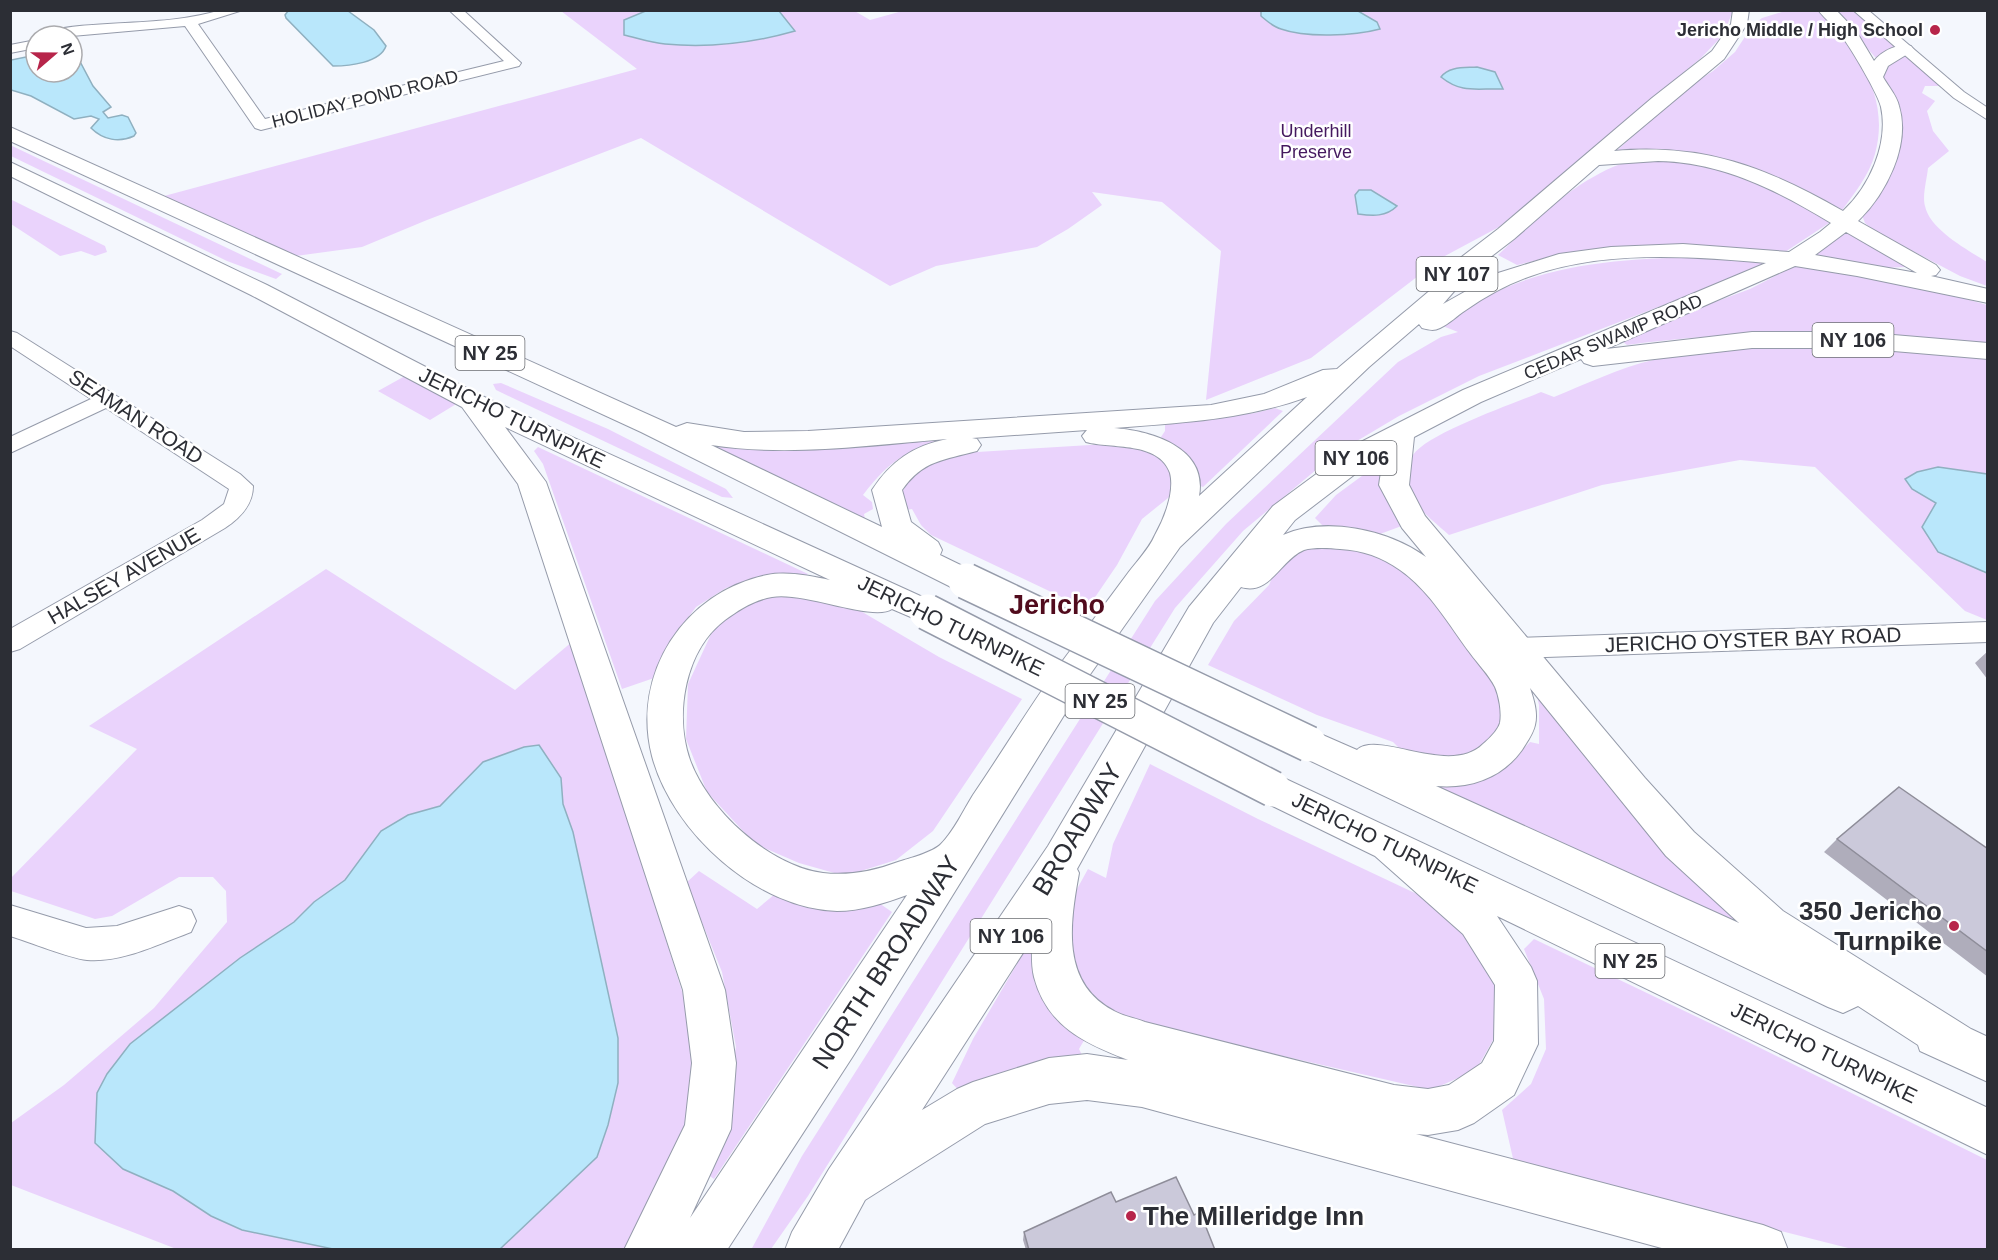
<svg xmlns="http://www.w3.org/2000/svg" width="1998" height="1260" font-family="Helvetica,sans-serif">
<style>
.green{fill:#ead3fc}
.water{fill:#b9e7fb;stroke:#8fb0c0;stroke-width:1.5}
.lines{fill:none;stroke-linecap:round;stroke-linejoin:round}
.street-casing{stroke:#959baa;stroke-width:2}
.primary-casing{stroke:#959baa;stroke-width:2}
.street{fill:#fff;fill-rule:evenodd}
.primary{fill:#fff;fill-rule:evenodd}
.primary-bridge-casing{stroke:#959baa;stroke-width:38;stroke-linecap:butt}
.primary-bridge{stroke:#fff;stroke-width:35}
.wall{fill:#afadbb}
.building{fill:#cbc9da;stroke:#8e8d99;stroke-width:1.5}
.poi-dot{fill:#b7254a;stroke:#fff;stroke-width:2}
.labels{text-anchor:middle;stroke-width:5;stroke-linejoin:round;paint-order:stroke}
.far-poi-label{font-size:18px;font-weight:bold;fill:#2c2e35;stroke:#fff;text-anchor:end}
.far-street-label{font-size:18px;fill:#2c2e35;stroke:#fff}
.far-park-label{font-size:18px;fill:#45195f;stroke:#fff}
.shield{fill:#fff;stroke:#6b6d72;stroke-width:1.5}
.shield-label{font-size:20px;font-weight:bold;fill:#2c2e35}
.street-label{font-size:21px;fill:#2c2e35;stroke:#fff}
.near-street-label{font-size:26px;fill:#2c2e35;stroke:#fff}
.near-poi-label{font-size:26px;font-weight:bold;fill:#2c2e35;stroke:#fff;text-anchor:end}
.district-label{font-size:27px;font-weight:bold;fill:#510b1d;stroke:#fff}
</style>
<rect width="100%" height="100%" fill="#f4f7fd"/>
<path class="green" d="M853,10l17,10 36,-10 827,1 -10,24 -22,23 -202,169 -56,30 -132,101 -105,42 15,-149 -59,-49 -70,-10 10,13 -34,24 -31,18 -101,19 -46,20 -249,-148 -214,82 -65,27 -81,11 -128,-59 484,-130 -76,-58z
M1785,11h35c36,40 71,84 55,143 -6,22 -22,41 -35,59 -43,-26 -90,-53 -141,-59 -27,-3 -56,-1 -84,-2l75,-66 23,-15 22,-19 17,-26 10,-8z
M1834,11h19l44,37 -19,10 -3,-1z
M1905,51l40,35h-20l-3,7 13,8 -8,10 6,20 16,20 -21,17c-1,11 -6,28 -3,38 5,24 43,44 62,56v24l-27,-10 -87,-46 -8,-7 -3,-8 33,-78 -18,-61 3,-12z
M10,145l272,129 -6,5 -49,-18 -216,-105z
M1664,159l83,15 85,47 -47,31 -225,3 -43,10 -19,-10c35,-34 82,-79 129,-93 12,-3 25,-2 37,-3z
M10,199l95,47 2,6 -12,4 -14,-5 -21,5 -49,-32z
M1845,232l55,29 6,6 -26,1 -62,-10 -4,-4z
M1710,257l49,2 3,5 -26,13 -257,99 -80,40 -64,38 -92,77 -68,77 -367,588 -37,53 -20,1 51,-94 353,-555 71,-77 172,-162 43,-25 17,-5 -18,-7c81,-61 172,-67 270,-68z
M1800,263l149,31 38,11v40c-119,-15 -240,-16 -360,0l-5,-4 55,-25 73,-27z
M1809,345l178,12v117l-75,15 24,14 -14,24 62,46h3v47l-22,-9 -150,-144 -75,-7 -138,25 -153,50c-13,-12 -34,-27 -40,-44 -4,-12 -3,-26 4,-36 15,-22 100,-51 128,-63l13,5c32,-13 65,-29 99,-37 51,-12 104,-12 156,-15z
M414,371l52,27 -36,22 -52,-29z
M501,383l107,46 118,60 7,9 -11,-1 -226,-107 -3,-6z
M1275,408l8,3 -80,76 -8,-3 -16,-35 -18,-12 4,-6v-8l90,-10z
M948,437c-43,15 -57,22 -85,58l9,7 1,7 -9,5 1,5 -162,-75z
M1123,443l41,13 15,26 -11,16 -26,21 -25,46 -30,44 -156,-74 -10,-10 -9,-16 -6,1 -6,-14 12,-21 22,-14 27,-8z
M538,447l270,127 -6,5 -35,-3 -41,12 -30,19 -24,32 -15,38 -35,12 -79,-225 -9,-13z
M1385,459l22,65 -27,10 -22,-5 -35,-3 -8,-8 21,-23z
M1326,545l40,4 48,25 86,112 7,28 -8,25 -26,17 -63,3 -17,-17 -76,-27 -109,-50 26,-44 35,-36 9,-21 18,-13z
M326,569l189,121 58,-49 112,360 10,61 -6,72 -54,115 -456,1 -168,-65v-62l53,-38 90,-77 73,-86 -1,-31 -13,-14h-34l-67,39 -17,3 -84,-28v-13l126,-129 -48,-23z
M778,592l69,11 92,54 83,42 -89,132 -37,29 -51,16 -46,-13 -44,-19 -48,-52 -21,-53 2,-55 24,-52 24,-26z
M1535,687l209,240 -312,-140 78,-25 20,-20 9,2v-39z
M1150,764l108,55 178,84 36,30 24,40 5,53 -25,44 -45,20 -309,-71 -25,-14 -22,-24 -8,-74 21,-38 18,9 7,-34z
M699,871l58,38 18,-15 101,7 16,11 -178,267 -7,-5 19,-73 10,-54 -14,-75 -36,-89z
M1534,939l184,88 269,133v89h-135l-338,-86 -12,-53 29,-26 15,-35 -2,-50 -20,-50z
M1031,940l7,4 48,93 -7,12 4,8 -122,36 -9,-10 21,-44z"/>
<path class="water" d="M648,10l131,1 16,20c-42,12 -86,17 -130,13 -14,-1 -28,-6 -41,-9v-15z
M288,11h60l26,19 12,16c-6,17 -37,20 -53,20l-47,-48 -1,-3z
M1261,11h97l19,11 3,7c-26,7 -74,9 -99,0 -8,-2 -14,-8 -20,-13z
M36,55v17h36v-17l5,1 16,30 18,21 -8,5 5,6 14,-3 6,2 8,16 -2,3c-15,7 -31,4 -43,-8l8,-9 -8,-3 -17,3 -43,-23 -20,-6v-30z
M1477,67l18,5 8,17c-26,-1 -41,5 -62,-12 8,-11 24,-9 36,-10z
M1359,190h12l26,16c-11,11 -24,10 -39,8l-3,-19z
M1938,467l49,7v99l-49,-21 -16,-25 14,-24 -24,-14 -7,-10 12,-7z
M539,745l22,33 2,26 10,28 45,206v45l-10,42 -11,32 -97,92h-167l-91,-19 -31,-14 -38,-25 -50,-22 -28,-26 2,-50 10,-19 23,-30 110,-86 54,-36 20,-20 31,-22 36,-49 27,-16 32,-9 43,-44 41,-15z"/>
<g class="lines">
<g class="street-casing">
<path id="street" d="M221,10h22l-45,14 67,95 239,-58 -55,-51h14l58,53 -2,3 -258,64 -6,-2 -70,-102 -113,10h-35l2,-3c60,-15 123,-5 182,-23z
M1853,10h15l96,82 24,16v12l-34,-22z
M36,40v8l-26,5v-8z
M10,331l7,2 223,141 13,12c0,19 -13,32 -28,42l-205,121 -10,3v-23l192,-109 22,-16 5,-15 -123,-81 -96,45v-16l81,-38 -81,-53z
M1988,622v20l-470,16 -10,-3 -4,-7 4,-7 10,-3z
M10,905l76,23 31,-2 62,-20 12,4 5,11 -5,11c-32,12 -70,31 -104,28 -19,-2 -57,-18 -77,-24z"/>
</g>
<g class="primary-casing">
<path id="primary" d="M1733,10h16l-2,14 -23,35 -110,92c90,-8 152,16 229,60 26,-24 46,-67 38,-104 -3,-13 -29,-57 -38,-69 -7,-10 -17,-18 -25,-28h18l20,21 18,30c8,-10 24,-18 37,-15l3,4 -26,16 -5,11c5,9 14,19 16,29 12,39 -13,88 -41,115l78,44 4,5 -4,5 -5,1 57,13v14l-131,-27 -62,-10 -189,83 146,-17h106l130,11v16l-130,-11h-106l-159,18 -9,-3 -3,-4 -100,43 -67,35 -5,48 16,31 220,262 49,54 89,79 188,118 17,8v45l-68,-31 -2,-6 -60,-39 -15,7 -15,-6 -532,-253 -5,-10 5,-10 13,-5 48,21c21,-20 93,27 126,-6 6,-5 15,-14 17,-21 2,-11 -1,-27 -5,-36 -6,-12 -17,-23 -25,-34 -21,-28 -40,-62 -70,-83 -18,-13 -38,-20 -60,-21 -10,-1 -26,-2 -36,1 -24,10 -34,46 -63,37l-28,36 -136,246 2,4c-9,50 -19,110 35,138 9,5 21,7 31,11l249,63 34,4 21,-4 33,-22 12,-22 1,-56 -32,-51 -88,-78 -115,-56 -6,-11 6,-11 13,-5 715,335v47l-491,-239 34,51 6,14 1,63 -24,51 -40,28 -16,7 -30,5 -12,-1 347,91 18,7 7,18h-119l-527,-143 -55,-7 -38,4 -64,20 -120,76 -27,50h-53l7,-18 37,-63 219,-323 141,-239 84,-101 84,-62 106,-54 303,-127c-76,-7 -163,-13 -235,13 -23,8 -45,20 -65,34 -8,5 -17,14 -26,18 -6,3 -11,2 -18,0l-3,-4 -50,43 -189,180 -96,136 -231,373 -126,194h-103l61,-125 7,-62 -9,-73 -165,-506 -56,-77 -211,-112 -241,-119v-14l257,123 213,110 458,209 5,8 -5,8 -11,4 -35,-15c-19,13 -89,-18 -120,-12 -18,3 -33,13 -47,23 -40,30 -51,94 -35,140 18,50 79,106 133,113 26,3 51,-2 75,-11 12,-4 34,-9 43,-18 13,-13 22,-33 32,-49 30,-44 57,-89 88,-132 22,-30 45,-60 67,-90 9,-12 21,-24 27,-38 9,-16 20,-43 15,-62 -11,-32 -59,-24 -84,-31l-4,-6 5,-6 -115,8 5,1 4,6 -4,6c-33,9 -54,9 -75,39l9,32 27,20 4,8 -2,5 37,18 5,8 -5,8 -11,3 -11,-3 -314,-157 -631,-291v-14l666,300 11,-4 57,9 64,-1 403,-26 53,-11 59,-24 14,-1 97,-82 21,-25 43,-33 154,-131 60,-47 19,-27zM1658,161c63,1 119,29 173,62l-11,9 -31,20 -106,-8 -72,3 -52,7 -61,19 -55,31 28,-32 43,-33 85,-74zM1846,232l71,41 -102,-18zM1307,397l-108,99c9,-49 -48,-65 -85,-68 66,-5 130,-8 193,-31zM505,427l325,153c-20,-4 -43,-9 -63,-5 -83,17 -136,99 -115,181 20,76 105,153 185,155 24,0 48,-8 70,-16l-217,323 41,-89 5,-66 -11,-73 -179,-508zM947,439c-34,7 -56,22 -75,51l10,37 -171,-82c78,12 159,0 236,-6zM1384,452l-5,33 23,43 24,29c-37,-27 -100,-41 -143,-22l12,-15zM1530,688l136,168 73,67 -303,-137c34,3 66,-8 86,-36 5,-8 11,-16 13,-25 3,-12 -1,-25 -5,-37zM1032,939c0,12 -1,26 2,38 13,49 50,66 94,83l-41,-6 -38,4 -76,24 -16,7 -35,21z"/>
</g>
<use href="#street" class="street"/>
<use href="#primary" class="primary"/>
<g class="primary-bridge-casing">
<path id="primary-bridge" d="M966,581l343,163
M927,612l346,177"/>
</g>
<use href="#primary-bridge" class="primary-bridge"/>
</g>
<path class="wall" d="M1988,651v29l-13,-17z
M1837,839l151,10v128l-164,-125z
M1116,1202l78,13 21,35h-189l-3,-10 1,-8z"/>
<path class="building" d="M1899,787l89,62v103l-151,-113z
M1176,1177l18,38 6,-3 15,38h-186l-5,-18 87,-40 5,10z"/>
<g class="poi-dot">
<circle cx="1935" cy="30" r="6"/>
<circle cx="1954" cy="926" r="6"/>
<circle cx="1131" cy="1216" r="6"/>
</g>
<g class="labels">
<g class="far-poi-label">
<text x="1923" y="36">Jericho Middle / High School</text>
</g>
<g class="far-street-label">
<text transform="translate(365 99) rotate(-14)" y="6">HOLIDAY POND ROAD</text>
<text transform="translate(1613 337) rotate(-23)" y="6">CEDAR SWAMP ROAD</text>
</g>
<g class="far-park-label">
<text x="1316" y="137">Underhill<tspan x="1316" dy="21">Preserve</tspan></text>
</g>
<g class="shield">
<rect x="1416.5" y="257" width="81" height="34" rx="4.5"/>
<rect x="1812.5" y="323" width="81" height="34" rx="4.5"/>
<rect x="455.5" y="336" width="69" height="34" rx="4.5"/>
<rect x="1315.5" y="441" width="81" height="34" rx="4.5"/>
<rect x="1065.5" y="684" width="69" height="34" rx="4.5"/>
<rect x="970.5" y="919" width="81" height="34" rx="4.5"/>
<rect x="1595.5" y="944" width="69" height="34" rx="4.5"/>
</g>
<g class="shield-label">
<text x="1457" y="281">NY 107</text>
<text x="1853" y="347">NY 106</text>
<text x="490" y="360">NY 25</text>
<text x="1356" y="465">NY 106</text>
<text x="1100" y="708">NY 25</text>
<text x="1011" y="943">NY 106</text>
<text x="1630" y="968">NY 25</text>
</g>
<g class="street-label">
<text transform="translate(136 417) rotate(33)" y="7">SEAMAN ROAD</text>
<text transform="translate(512 418) rotate(26)" y="7">JERICHO TURNPIKE</text>
<text transform="translate(124 576) rotate(-30)" y="7">HALSEY AVENUE</text>
<text transform="translate(951 626) rotate(26)" y="7">JERICHO TURNPIKE</text>
<text transform="translate(1753 640) rotate(-2)" y="7">JERICHO OYSTER BAY ROAD</text>
<text transform="translate(1385 843) rotate(26)" y="7">JERICHO TURNPIKE</text>
<text transform="translate(1824 1053) rotate(26)" y="7">JERICHO TURNPIKE</text>
</g>
<g class="near-street-label">
<text transform="translate(1077 829) rotate(-59)" y="9">BROADWAY</text>
<text transform="translate(886 962) rotate(-57)" y="9">NORTH BROADWAY</text>
</g>
<g class="near-poi-label">
<text x="1942" y="920">350 Jericho<tspan x="1942" dy="30">Turnpike</tspan></text>
<text x="1143" y="1225" text-anchor="start">The Milleridge Inn</text>
</g>
<g class="district-label">
<text x="1057" y="614">Jericho</text>
</g>
</g>
<rect width="1998" height="1260" fill="none" stroke="#2c2e35" stroke-width="24"/>
<g transform="translate(54 54) rotate(70)"><circle r="28" fill="#ffffff" stroke="#ababae" stroke-width="1.5"/>
<path d="M0-4.5L10 22L0 15L-10 22Z" fill="#b7254a"/>
<text y="-9" font-size="16" font-weight="bold" text-anchor="middle" fill="#2c2e35">N</text>
</g>
</svg>
